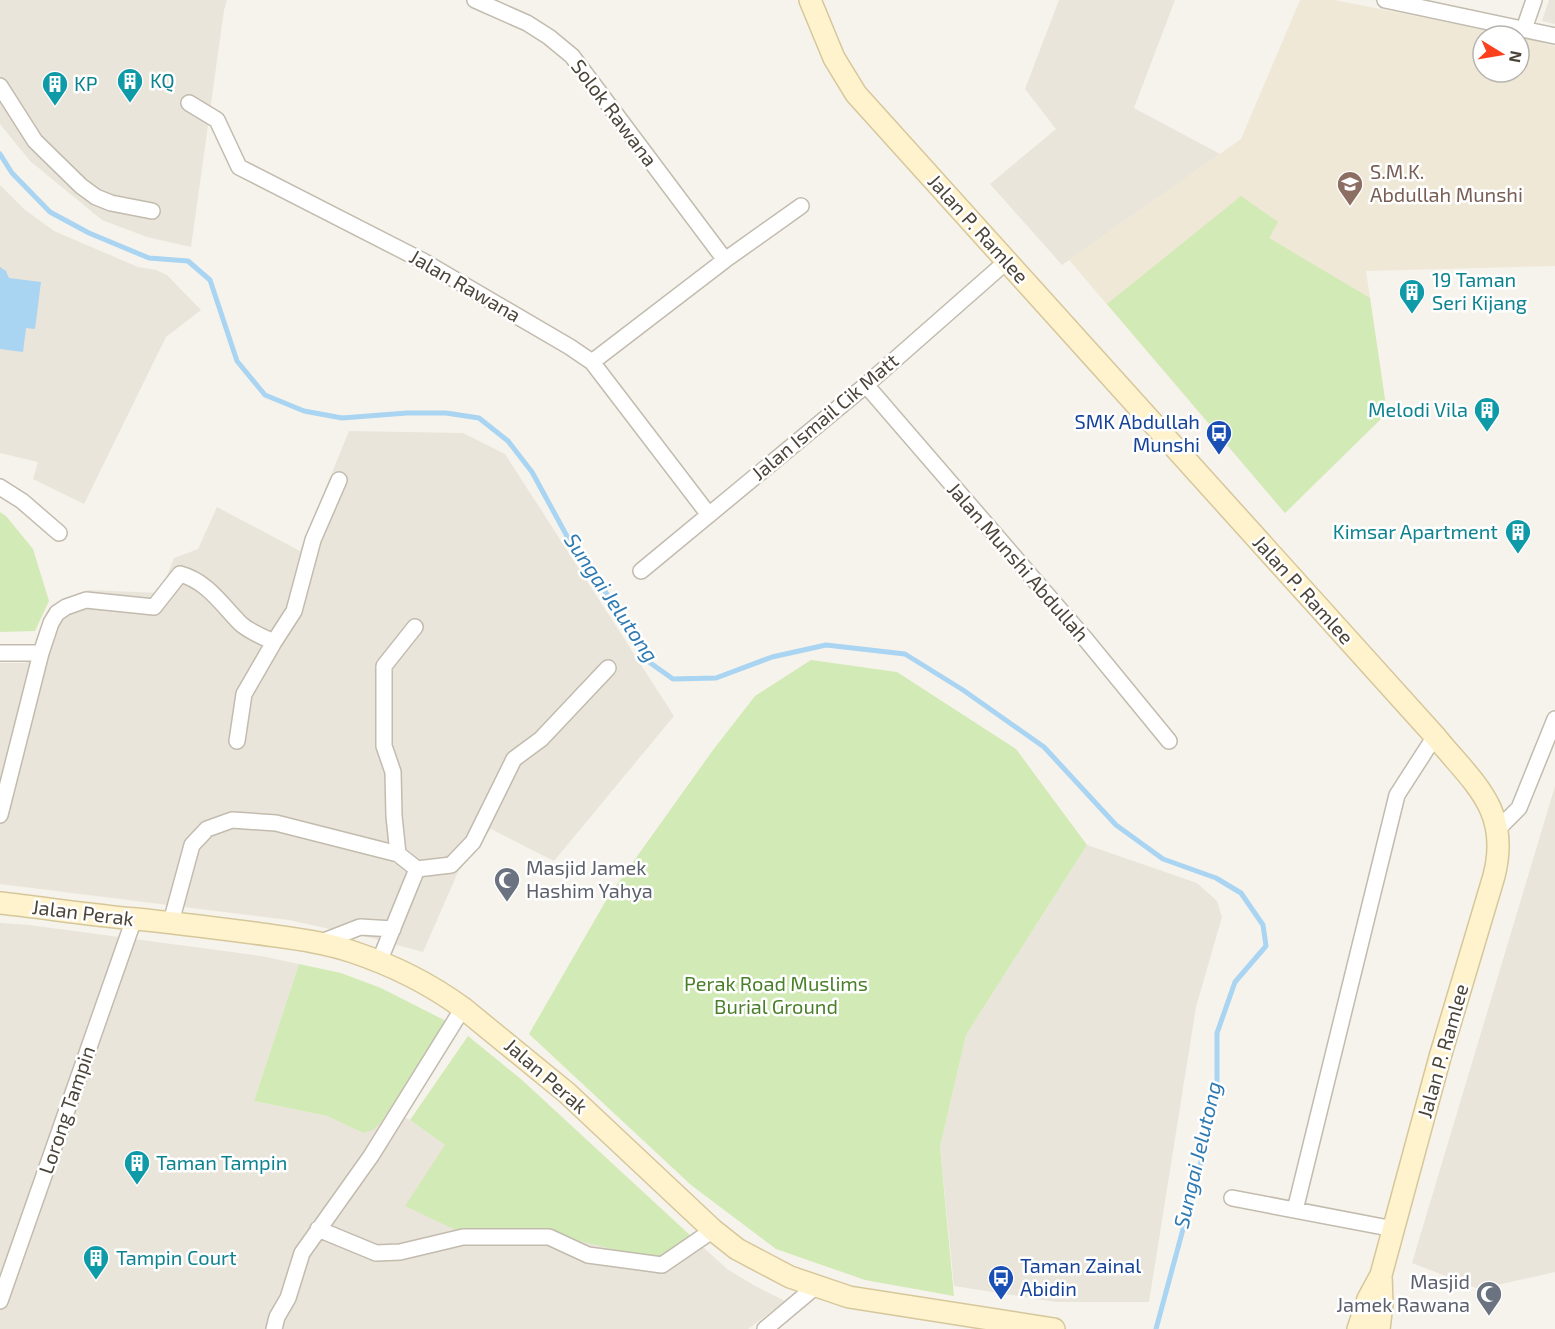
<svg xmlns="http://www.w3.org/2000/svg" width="1555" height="1329" font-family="'Exo 2',sans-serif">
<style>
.residential{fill:#eae5da}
.education{fill:#efe8d6}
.green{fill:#d2eab5}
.water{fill:#a9d4f2}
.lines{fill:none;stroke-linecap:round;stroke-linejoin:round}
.stream{stroke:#a9d4f2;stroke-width:5}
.street-casing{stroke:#c2bbae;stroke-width:18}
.secondary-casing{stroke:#d6c79b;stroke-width:24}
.street{stroke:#fff;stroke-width:15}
.secondary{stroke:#fff3cd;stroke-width:21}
.labels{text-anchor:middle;stroke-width:5;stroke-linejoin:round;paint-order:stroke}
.culture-label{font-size:20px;fill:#0d838f;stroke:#fff;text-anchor:start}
.street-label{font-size:20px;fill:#4b4439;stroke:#fff}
.education-label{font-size:20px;fill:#785e54;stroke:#fff;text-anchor:start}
.transit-label{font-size:20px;fill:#164399;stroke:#fff;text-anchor:end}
.worship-label{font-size:20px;fill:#5b616d;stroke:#fff;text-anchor:start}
.park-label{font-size:20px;fill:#4a7f2a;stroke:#fff}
.water-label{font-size:21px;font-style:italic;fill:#2e7ab2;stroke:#fff}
</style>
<rect width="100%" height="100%" fill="#f6f3ec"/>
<path class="residential" d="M0,0h227l-3,10 -33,237 -44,-10 -45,-17 -72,-59 -30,-37z
M1059,0h116l-41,108 86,46 -158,111 -72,-81 66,-55 -31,-40z
M1549,0h6v24l-13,-3z
M0,185l24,24 30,22 84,36 18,3 11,5 34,35 -35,27 -82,167 -51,-25 5,-17 -38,-9z
M349,431l114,2 42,21 169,262 -120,145 -63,-32 -33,43 -35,80 -52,-14 -82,-18 -289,-36v-221h26l26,-55 36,-18 72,3 14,-35 24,-9 19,-42 83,44z
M1555,786v486l-76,17 -67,-26z
M1087,845l110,38 20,18 5,16 -26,90 -47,295h-93l-102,-16 -14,-139 26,-112z
M0,923l29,2 232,31 38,8 -45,137 73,15 36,17 19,-12 7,-11 21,10 35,25 247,92 35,32 30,18 28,14 -37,28h-748z"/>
<path class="education" d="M1300,0h35l180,36h-32v36h36v-35l36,9v220l-189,5 21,142 -102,100 -216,-253 172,-121z"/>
<path class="green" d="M1241,196l37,26 -9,16 101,60 17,115 -102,100 -178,-209z
M0,512l6,4 27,33 16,52 -14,30 -35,1z
M811,660l86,12 119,77 71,96 -121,190 -26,112 14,149 -89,-16 -89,-31 -85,-64 -162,-151 79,-137 105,-147 42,-54z
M299,964l42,9 40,15 65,33 -64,100 -9,9 -10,3 -36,-17 -73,-15z
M468,1036l54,44 170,157 -32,24 -108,-27 -92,-2 -55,-26 40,-61 -35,-25z"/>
<path class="water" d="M0,267l6,4 3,7 32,4 -6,47 -9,-1 -3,24 -23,-3z"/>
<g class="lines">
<path class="stream" d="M0,154l12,19 38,39 39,21 60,25 39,3 22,19 27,81 28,34 39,16 38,7 65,-5h39l33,5 29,23 24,31 36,66 43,62 38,62 24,17 43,-1 56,-21 54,-12 79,9 58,36 81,57 72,78 47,34 53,19 25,15 22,32 3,21 -31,36 -18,51v59l-18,78 -43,159"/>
<g class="street-casing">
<path id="street" d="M475,0l52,23 22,14 23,19 153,204
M1385,0l170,36
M1524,29l10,-29
M0,86l35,55 46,45 15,11 15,6 41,8
M189,103l28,17 22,47 184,94 147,86 22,15 117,153
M592,362l133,-102 76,-54
M866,385l221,256 82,100
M0,487l22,14 37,32
M641,571l225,-186 141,-124
M0,653h41
M237,741l7,-47 30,-52
M0,815l41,-162 10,-30 6,-10 9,-6 20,-7 68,7 26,-33c27,7 42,31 61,50 9,8 22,13 33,18l20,-31 19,-71 26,-60
M1498,829l21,-21 36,-89
M398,854l-4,-38 -1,-44 -9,-26v-80l31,-39
M171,922l21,-77 15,-16 25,-9 44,3 122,31 19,15
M319,943l41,-16 33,2
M379,962l38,-93 34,-4 22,-23 41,-83 27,-20 67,-71
M1232,1198l162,31
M1295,1210l102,-415 38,-59
M318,1229l58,24 24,-1 63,-15h86l39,18 74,10 51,-35
M0,1301l134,-382
M274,1329l3,-12 11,-19 14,-45 69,-97 92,-148
M765,1329l50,-42"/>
</g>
<g class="secondary-casing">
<path id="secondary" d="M810,0l24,58 22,36 579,642c38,47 76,73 59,140l-54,181 -59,218 -13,24 -10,30
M0,903c45,5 91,12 136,16 40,4 79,9 118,14 34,5 67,8 99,19 39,13 77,32 110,56l104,85 146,137 24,19 53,28 59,20 205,32
M1379,1329l3,-25 -1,-29"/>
</g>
<use href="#street" class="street"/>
<use href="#secondary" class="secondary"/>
</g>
<defs>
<g id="building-pin" transform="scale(1.35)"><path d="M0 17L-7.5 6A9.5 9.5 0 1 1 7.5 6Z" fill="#0f9aa8" stroke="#fff"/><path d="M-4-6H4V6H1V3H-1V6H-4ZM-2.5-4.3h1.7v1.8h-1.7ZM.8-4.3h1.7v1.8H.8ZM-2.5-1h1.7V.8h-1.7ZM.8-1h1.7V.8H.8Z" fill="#fff"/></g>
<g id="school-pin" transform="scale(1.35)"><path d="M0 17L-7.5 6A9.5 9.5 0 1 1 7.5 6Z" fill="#8d6e63" stroke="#fff"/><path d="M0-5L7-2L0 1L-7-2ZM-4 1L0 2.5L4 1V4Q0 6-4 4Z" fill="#fff"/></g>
<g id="bus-pin" transform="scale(1.35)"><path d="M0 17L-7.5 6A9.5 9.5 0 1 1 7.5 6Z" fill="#1a4fb4" stroke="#fff"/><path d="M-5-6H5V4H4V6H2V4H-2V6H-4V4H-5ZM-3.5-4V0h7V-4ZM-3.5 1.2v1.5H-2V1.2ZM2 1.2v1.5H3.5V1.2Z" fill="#fff"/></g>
<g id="mosque-pin" transform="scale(1.35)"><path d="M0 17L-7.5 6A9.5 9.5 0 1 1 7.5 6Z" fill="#6b7280" stroke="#fff"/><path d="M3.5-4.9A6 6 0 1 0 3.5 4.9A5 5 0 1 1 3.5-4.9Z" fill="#fff"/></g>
</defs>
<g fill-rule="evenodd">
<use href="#building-pin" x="130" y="81"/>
<use href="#building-pin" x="55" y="84"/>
<use href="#school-pin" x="1350" y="184"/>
<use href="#building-pin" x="1412" y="292"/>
<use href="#building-pin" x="1487" y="410"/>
<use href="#bus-pin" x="1219" y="433"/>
<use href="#building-pin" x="1518" y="532"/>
<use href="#mosque-pin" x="507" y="880"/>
<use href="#building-pin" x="137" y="1163"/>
<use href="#building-pin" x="96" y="1258"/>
<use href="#bus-pin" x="1001" y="1278"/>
<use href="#mosque-pin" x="1489" y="1294"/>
</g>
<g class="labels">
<g class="culture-label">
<text x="150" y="88">KQ</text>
<text x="74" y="91">KP</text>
<text x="1432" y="287">19 Taman<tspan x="1432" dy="23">Seri Kijang</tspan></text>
<text x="1468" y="417" text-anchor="end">Melodi Vila</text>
<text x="1498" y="539" text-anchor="end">Kimsar Apartment</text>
<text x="156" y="1170">Taman Tampin</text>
<text x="116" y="1265">Tampin Court</text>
</g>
<g class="street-label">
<text transform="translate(614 113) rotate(53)" y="7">Solok Rawana</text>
<text transform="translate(978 229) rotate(48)" y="7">Jalan P. Ramlee</text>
<text transform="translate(465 286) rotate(30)" y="7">Jalan Rawana</text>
<text transform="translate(825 417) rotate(-40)" y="7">Jalan Ismail Cik Matt</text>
<text transform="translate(1018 562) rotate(49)" y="7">Jalan Munshi Abdullah</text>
<text transform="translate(1303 590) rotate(48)" y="7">Jalan P. Ramlee</text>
<text transform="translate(83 913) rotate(7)" y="7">Jalan Perak</text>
<text transform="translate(1443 1051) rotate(-74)" y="7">Jalan P. Ramlee</text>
<text transform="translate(546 1076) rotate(41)" y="7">Jalan Perak</text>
<text transform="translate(67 1110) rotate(-71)" y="7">Lorong Tampin</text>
</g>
<g class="education-label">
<text x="1370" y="179">S.M.K.<tspan x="1370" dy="23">Abdullah Munshi</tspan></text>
</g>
<g class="transit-label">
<text x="1200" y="429">SMK Abdullah<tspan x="1200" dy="23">Munshi</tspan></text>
<text x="1020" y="1273" text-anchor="start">Taman Zainal<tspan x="1020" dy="23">Abidin</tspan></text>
</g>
<g class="worship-label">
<text x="526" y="875">Masjid Jamek<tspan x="526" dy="23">Hashim Yahya</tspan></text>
<text x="1470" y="1289" text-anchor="end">Masjid<tspan x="1470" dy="23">Jamek Rawana</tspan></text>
</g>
<g class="park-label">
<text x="776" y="991">Perak Road Muslims<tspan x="776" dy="23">Burial Ground</tspan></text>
</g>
<g class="water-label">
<text transform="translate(611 598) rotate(56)" y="7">Sungai Jelutong</text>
<text transform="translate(1198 1155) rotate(-77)" y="7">Sungai Jelutong</text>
</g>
</g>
<g transform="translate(1501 54) rotate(101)"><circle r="28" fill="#ffffff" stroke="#b7b4b0" stroke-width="1.5"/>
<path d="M0-4.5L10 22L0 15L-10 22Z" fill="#fc3f1d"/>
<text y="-9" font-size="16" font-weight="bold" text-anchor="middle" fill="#4b4439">N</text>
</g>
</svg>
